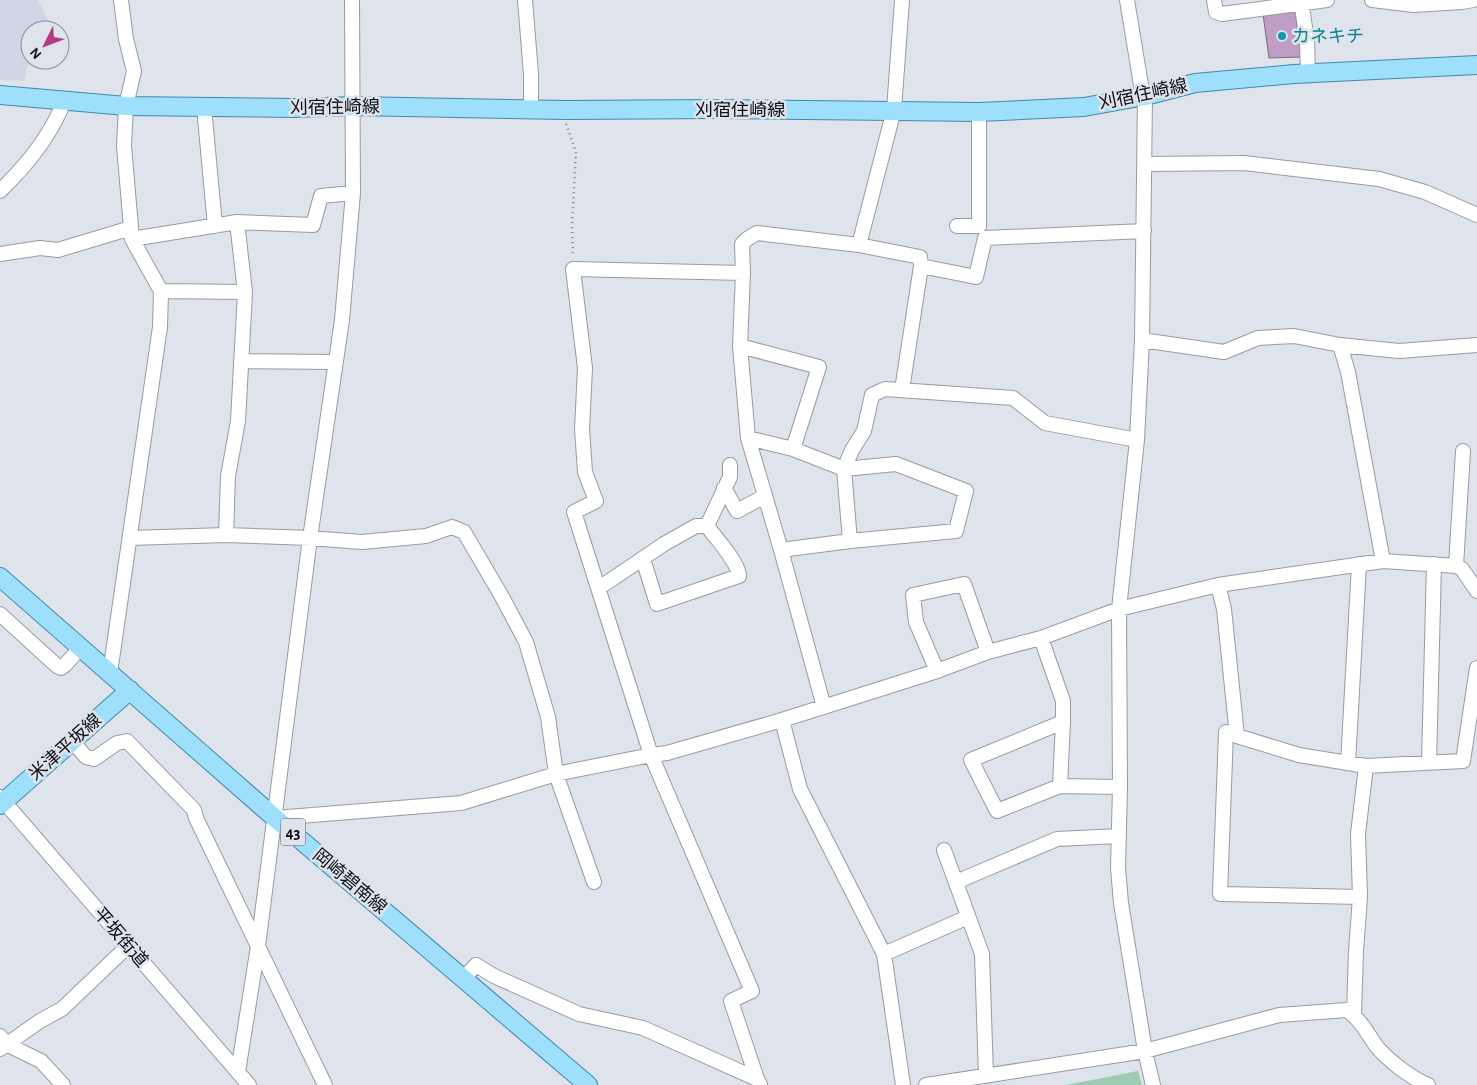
<svg xmlns="http://www.w3.org/2000/svg" width="1477" height="1085" font-family="'Alegreya Sans','Noto Sans JP',sans-serif">
<style>
.built{fill:#cfd6e6}
.green{fill:#9eccb2}
.building{fill:#c09dc4;stroke:#746e75}
.lines{fill:none;stroke-linecap:round;stroke-linejoin:round}
.minor-casing{stroke:#979ba3;stroke-width:16}
.major-casing{stroke:#4189a8;stroke-width:20}
.path{stroke:#7d8086;stroke-width:2.5;stroke-dasharray:1 4;stroke-linecap:butt}
.minor{stroke:#fff;stroke-width:14}
.major{stroke:#9ee0fb;stroke-width:18}
.culture-dot{fill:#0f9aa8;stroke:#dfe3ec;stroke-width:2}
.labels{text-anchor:middle;stroke-width:5;stroke-linejoin:round;paint-order:stroke}
.shield{fill:#dfe3ec;stroke:#4d4f53;stroke-width:1}
.shield-label{font-size:16px;font-weight:bold;fill:#0e0f12}
.culture-label{font-size:18px;fill:#0d838f;stroke:#dfe3ec;text-anchor:start}
.street-label{font-size:18px;fill:#0e0f12;stroke:#dfe3ec}
</style>
<rect width="100%" height="100%" fill="#dfe3ec"/>
<path class="built" d="M0,0h38l14,29 -22,1v28l-6,23 -24,-1z"/>
<path class="green" d="M1138,1071l4,14h-76z"/>
<path class="building" d="M1295,9l6,48 -32,1 -6,-44z"/>
<g class="lines">
<g class="minor-casing">
<path id="minor" d="M525,0l6,74v35
M1127,0l14,85 4,11 -3,244 -5,100 -18,169 1,178 -2,81 3,35 24,148 8,34
M1214,0l2,12 6,2 105,-14
M1301,0l6,41 1,32
M1372,0l42,5 48,-3 11,-2
M204,107l11,119
M1145,164l99,-1 135,16 46,13 52,23
M0,191c27,-26 51,-55 64,-90
M237,222l76,3 8,-29 32,-3
M957,226h22v-114
M132,239l105,-17 8,70 -7,129 -10,55 -2,59
M859,245l35,-135 8,-110
M0,254l40,-6 18,2 73,-22
M921,266l55,11 9,-39 159,-7
M743,273l-170,-4 12,99 -3,61 3,43 11,29 -22,11 77,243 101,236 -21,10 26,78
M161,291l84,1
M1142,340l82,12 34,-14 36,-2 46,9 59,6 78,-6
M1340,345l8,27 35,189
M740,346l79,21 -26,82
M241,361l95,1
M748,438l45,11 51,20 8,-19 12,-19 8,-36 13,-6 128,9 32,25 92,17
M724,488l13,23 28,-15
M707,526l23,-49v-12
M130,538l96,-3 84,3 52,4 64,-6 26,-9 12,5 37,63 25,47 22,75 8,57 38,108
M781,550l69,-9 106,-10 10,-40 -70,-27 -52,5 6,72
M1456,566l7,-115
M1218,585l6,24 13,127 62,19 67,11 -8,68 2,63 -4,54 -2,64
M599,588l65,-44 32,-18h11c8,11 32,37 32,50l-82,28 -14,-45
M0,614l57,52 4,2 4,-3 16,-18
M1041,638l22,63v21l-92,38 26,51 63,-25 60,1
M937,671l-21,-49 -3,-27 51,-11 24,68
M110,673l50,-346 1,-36 -29,-52 -8,-93 2,-40 8,-35 -8,-32 -5,-39
M824,707l-43,-157 -33,-112 -8,-92 3,-73 -1,-29 5,-5 10,-6 102,12 61,12 1,9 -19,124
M782,720l18,69 84,165 19,131
M1226,732l-6,162 140,3
M72,741l14,16 8,2 23,-16 10,-2 67,69 2,8 129,267
M1348,763l11,-199
M1429,763l5,-199
M1366,766l97,-5 14,-93
M1060,786l3,-64
M0,797l249,288
M275,818l186,-15 95,-29 95,-19 16,-2 115,-33 155,-49 51,-19 53,-14 78,-29 99,-24 165,-24 73,5 6,3 15,22
M944,850l38,104 4,122
M956,882l101,-43 62,-3
M884,954l84,-37
M464,978l12,-13 18,11 85,38 64,14 114,51 3,5
M0,1036l6,8 35,17 22,24
M0,1049l40,-28 22,-12 67,-64
M238,1072l20,-126 52,-408 32,-218 11,-127 -1,-193
M926,1085l219,-34 134,-36 68,-5c13,9 21,24 30,37 12,14 34,31 51,38"/>
</g>
<g class="major-casing">
<path id="major" d="M0,95l126,11 168,2 59,-2 213,4 150,-1 263,3 105,-5 61,-11 50,-13 99,-9 183,-9
M0,577l275,241 313,267
M0,805l130,-115"/>
</g>
<path class="path" d="M566,124l10,28 -4,72 1,33"/>
<use href="#minor" class="minor"/>
<use href="#major" class="major"/>
</g>
<circle class="culture-dot" cx="1282" cy="36" r="5"/>
<g class="labels">
<rect class="shield" x="280.5" y="818.5" width="25" height="27" rx="4"/>
<g class="shield-label">
<text x="293" y="838">43</text>
</g>
<g class="culture-label">
<text x="1292" y="42">カネキチ</text>
</g>
<g class="street-label">
<text transform="translate(1143 94) rotate(-12)" y="6">刈宿住崎線</text>
<text transform="translate(335 107) rotate(-1)" y="6">刈宿住崎線</text>
<text x="740" y="116">刈宿住崎線</text>
<text transform="translate(65 747) rotate(-42)" y="6">米津平坂線</text>
<text transform="translate(350 881) rotate(40)" y="6">岡崎碧南線</text>
<text transform="translate(121 937) rotate(49)" y="6">平坂街道</text>
</g>
</g>
<g transform="translate(45 45) rotate(228)"><circle r="24" fill="#dfe3ec" stroke="#8b8e95"/>
<path d="M0-4L9 19L0 12L-9 19Z" fill="#b63784"/>
<text y="-8" font-size="14" font-weight="bold" text-anchor="middle" fill="#0e0f12">N</text>
</g>
</svg>
